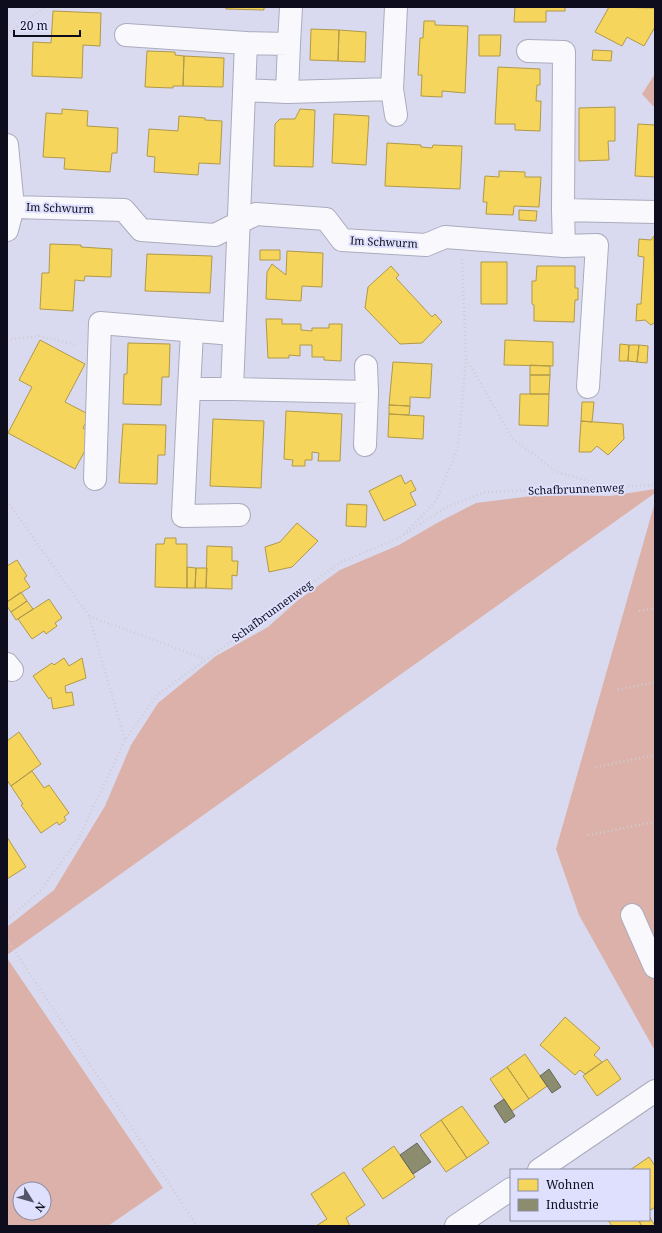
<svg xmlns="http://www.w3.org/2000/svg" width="662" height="1233" font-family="'Noto Serif',serif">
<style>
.green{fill:#dbb1a9;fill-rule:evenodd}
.homes{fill:#f6d55c;stroke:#b09949}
.industry{fill:#8c8c6e;stroke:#666656}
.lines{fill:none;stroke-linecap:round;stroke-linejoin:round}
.minor-casing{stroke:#aaabbd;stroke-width:24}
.path{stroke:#cdcdd4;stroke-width:2.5;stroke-dasharray:1 3;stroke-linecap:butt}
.minor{stroke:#f9f9fd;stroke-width:22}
.labels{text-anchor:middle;stroke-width:4;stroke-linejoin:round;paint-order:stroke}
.street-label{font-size:11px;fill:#0d0d1d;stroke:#dfe0fd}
</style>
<rect width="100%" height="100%" fill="#d9daef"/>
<path class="green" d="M655,74v32h-2l-11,-12z
M655,489v4l-648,462v-28l47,-37 51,-84 26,-61 27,-42 58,-47 52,-29 29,-26 43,-31 59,-25 38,-22 39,-20 64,-8 70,1z
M655,502v549l-76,-136 -23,-66z
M7,958l156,230 -55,38h-101zM20,1189h24v24h-24z"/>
<path class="homes" d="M226,7h38v3l-38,-1z
M515,7h50v4h-19v11h-32z
M609,7l46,1v19l-11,19 -17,-9 -5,9 -27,-14z
M53,11l48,2 -1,33 -17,-1 -1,33 -50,-2 1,-34 18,1z
M424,21h11v4l33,1 -3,67 -23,-2v6l-21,-1 1,-21h-4l2,-37h3z
M311,29l28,1 -1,31 -28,-1z
M339,30l27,2 -1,30 -27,-1z
M479,35h22l-1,21h-21z
M593,50l19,1 -1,10 -19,-1z
M147,51l28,1v3l9,1 -1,30h-10v2l-28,-1z
M184,56l40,2 -1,29 -40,-1z
M498,67l42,2v16h-3l-1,16h5l-1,30 -25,-1v-6h-20z
M615,107v34h-7l1,19 -30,1v-53z
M62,109l26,2 -1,15 31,2 -1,25h-5l-2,19 -46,-3 1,-11 -22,-1 3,-44 16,1z
M300,109l15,1 -2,57 -39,-1 1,-42 5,-5h15z
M334,114l35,2 -3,49 -34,-2z
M179,116l26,2v2l17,1 -2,43 -21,-1 -1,12 -44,-3 1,-15 -8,-1 2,-27 29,2z
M638,124l17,1v52l-20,-1z
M387,143l34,2v2l11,1 1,-3 29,1 -2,43 -75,-3z
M499,171l26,1v5h16l-2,30 -25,-1 -1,9 -27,-1 1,-12h-4l2,-26 14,1z
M519,210l18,1 -1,10 -17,-1z
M654,236l1,86 -4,3 -6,-5 -9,1 1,-17h4l3,-47 -6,-1 1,-17 12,1z
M50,244l31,1v2l31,2 -1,28 -26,-1 -1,5 -9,-1 -2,31 -33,-2 2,-36h7z
M260,250h20v10h-20z
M287,251l36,2 -1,34 -20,-1 -1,15 -35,-2 1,-27 5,-8 14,11z
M147,254l65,2 -2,37 -65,-2z
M481,262h26v42h-26z
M391,266l8,9 -3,3 36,39 3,-3 7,8 -20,21 -22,1 -35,-36 3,-21z
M537,266h38v22h3v12h-3l-1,22 -40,-1v-16l-2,-1v-23h4z
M266,319h16v5h19v6l11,1v-3h17v-4h13l-1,37 -17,-1v-3h-12v-12h-12v11l-11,-1v3h-21z
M40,340l45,24 -20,38 25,13 -7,13 11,6 -19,35 -67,-36 24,-46 -13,-7z
M505,340l48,2v24l-49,-1z
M128,343l42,1 -1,33h-7l-1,28 -38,-1 1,-30h3z
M620,344l9,1 -1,16h-9z
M629,345h10l-2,17 -9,-1z
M639,345l9,1 -1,17 -10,-1z
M393,362l39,2 -2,34 -20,-1v9l-21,-1z
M530,365l20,1v9h-20z
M530,375h20l-1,19h-19z
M520,394h29l-1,32 -29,-1z
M582,402h12l-2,20 -11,-1z
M389,405l21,1 -1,9 -20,-1z
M286,411l56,3 -2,47h-22l1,-8 -7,-1v8h-7v6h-13l1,-6 -9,-1z
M389,414l35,2 -1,23 -35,-2z
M213,419l51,2 -3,67 -51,-2z
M581,421l42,3 1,15 -16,16 -11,-9 -6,6h-12z
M123,424l43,1 -1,30h-7l-1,29 -38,-1z
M401,475l4,9 6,-4 5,10 -6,3 6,12 -32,16 -15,-30z
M347,504l20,1 -1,22 -20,-1z
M297,523l21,18 -26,26 -23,5 -4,-25 15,-5z
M165,538h11v6h11v44l-32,-1 1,-43h8z
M207,546l25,1v14h6l-1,15 -5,-1v14l-26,-1z
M17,560l10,16 -3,2 6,9 -23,15v-36z
M187,567l9,1 -1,20h-8z
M196,568h11l-1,20h-11z
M21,592l6,9 -16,11 -4,-6v-4z
M49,599l13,19 -7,5 2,3 -11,8 -2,-3 -12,8 -14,-20z
M27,601l6,8 -17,11 -5,-8z
M64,658l5,8 13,-8 4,20 -21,8 1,7 6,-1 2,13 -21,4 -2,-12 -2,2 -16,-23 19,-13 2,2z
M19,732l22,32 -30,22 -4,-6v-39z
M32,771l12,17 5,-3 20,28 -5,4 2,3 -7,5 -2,-3 -16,11 -20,-28 2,-1 -12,-18z
M7,837l19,30 -19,12z
M565,1017l35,31 -6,7 8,7 -17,12 -5,-4 -5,5 -35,-30z
M525,1054l22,32 -18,13 -22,-32z
M607,1059l14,20 -24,17 -14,-20z
M507,1067l22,32 -17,12 -22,-32z
M462,1106l27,37 -22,15 -26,-38z
M441,1120l26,38 -21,14 -26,-37z
M394,1146l21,31 -32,22 -21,-30z
M649,1157l6,9v41l-4,3 -2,-3v-37h-19z
M344,1172l21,33 -19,13 4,8h-34l11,-7 -16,-25z
M649,1216l6,10h-13l-3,-5 10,-1z
M608,1220h30l4,6h-30z"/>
<path class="industry" d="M549,1069l12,18 -9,6 -12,-17z
M504,1099l11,17 -10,7 -11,-17z
M417,1143l14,19 -18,12 -13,-19z"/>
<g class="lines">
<g class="minor-casing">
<path id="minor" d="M126,35l120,8
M528,51l36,1 -1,158
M392,89l4,26
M245,90l42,2 105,-3 4,-82
M287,92l2,-48
M7,145l6,62 -6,23
M13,207l111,3 17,20 74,5 41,-21 70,5 16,21 84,5 19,-8 119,9 33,-1 -9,142
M564,246l-1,-36 92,2
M366,366l1,26
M189,389l3,-57
M232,389l135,3 -2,53
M95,479l5,-156 133,11
M239,515l-56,1 6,-127h43l14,-346 43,1 2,-37
M7,664l5,6
M632,915l23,52
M539,1170l116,-79
M456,1226l55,-37"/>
</g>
<path class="path" d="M7,34l38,-27
M462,259l4,99 46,80 45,34 52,15
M7,340l32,-4 38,9
M7,501l82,115 36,124
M404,534l32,-33 22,-54 8,-88
M639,611l16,-3
M89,616l116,43
M618,690l37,-8
M596,767l59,-12
M588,835l67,-13
M7,920l34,-30 38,-52 46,-98 32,-45 184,-133 58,-24 48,-31 38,-15 170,-7
M7,939l190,287"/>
<use href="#minor" class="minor"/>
</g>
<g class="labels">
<g class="street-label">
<text transform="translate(60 208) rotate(2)" y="4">Im Schwurm</text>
<text transform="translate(384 242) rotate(3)" y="4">Im Schwurm</text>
<text transform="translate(576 489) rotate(-2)" y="4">Schafbrunnenweg</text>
<text transform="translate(272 611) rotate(-36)" y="4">Schafbrunnenweg</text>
</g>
</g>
<rect width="662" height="1233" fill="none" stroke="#0d0d1d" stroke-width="16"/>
<rect x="510" y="1169" width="140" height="52" fill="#dfe0fd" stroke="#8b8ca3"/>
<rect x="518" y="1179" width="20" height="12" fill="#f6d55c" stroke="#8b8ca3"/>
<text x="546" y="1189" font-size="12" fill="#0d0d1d">Wohnen</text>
<rect x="518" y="1199" width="20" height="12" fill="#8c8c6e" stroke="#8b8ca3"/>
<text x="546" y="1209" font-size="12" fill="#0d0d1d">Industrie</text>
<g transform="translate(32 1201) rotate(127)"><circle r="19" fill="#dfe0fd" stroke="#8b8ca3"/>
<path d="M0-3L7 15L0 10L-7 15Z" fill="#545566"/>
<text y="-6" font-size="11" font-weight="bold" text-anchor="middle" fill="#0d0d1d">N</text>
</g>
<path d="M14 30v6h66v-6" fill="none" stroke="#0d0d1d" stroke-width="2"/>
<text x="20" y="30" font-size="12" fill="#0d0d1d" stroke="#dfe0fd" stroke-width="3" paint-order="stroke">20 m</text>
</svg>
